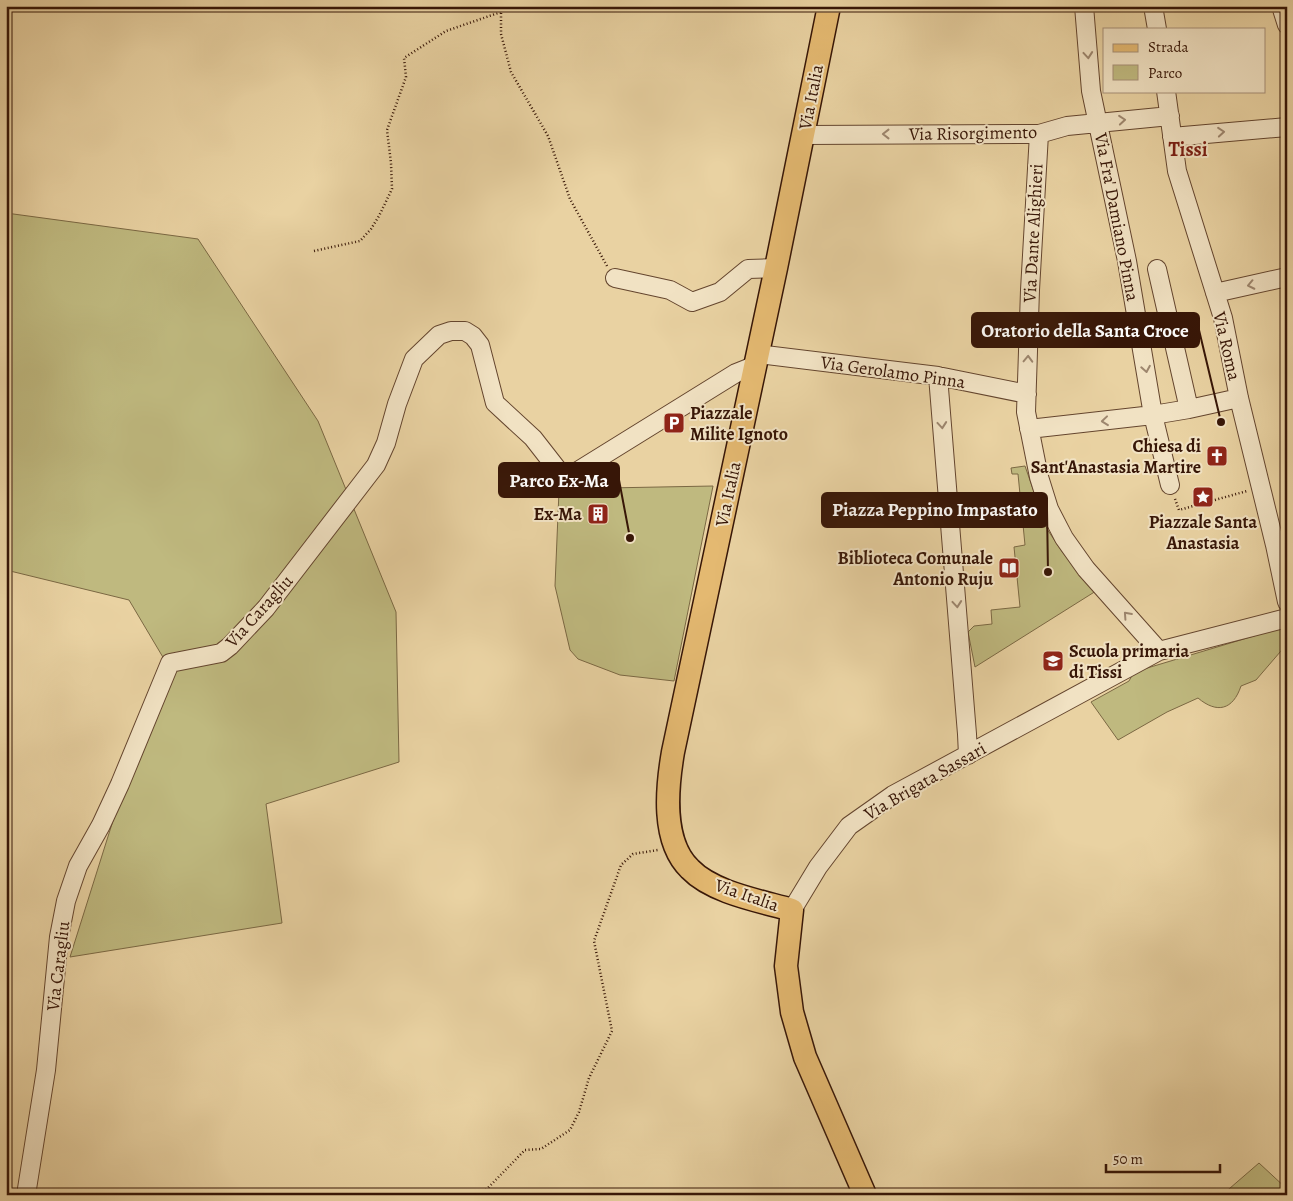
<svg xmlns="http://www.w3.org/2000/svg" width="1293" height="1201" font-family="Alegreya,serif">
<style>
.green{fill:#bfb97f;stroke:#7b6843}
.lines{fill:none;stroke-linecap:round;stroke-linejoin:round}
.minor-casing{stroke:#64452e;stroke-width:20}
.major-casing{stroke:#371607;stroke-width:25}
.path{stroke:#371607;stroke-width:2.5;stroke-dasharray:1 2.5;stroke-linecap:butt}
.minor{stroke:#f1e2c3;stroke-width:18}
.major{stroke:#e4b971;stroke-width:22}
.oneway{stroke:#9d866e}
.labels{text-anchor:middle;stroke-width:4;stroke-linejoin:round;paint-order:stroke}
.street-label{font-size:18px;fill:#371607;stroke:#f1e2c3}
.poi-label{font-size:18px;font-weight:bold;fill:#371607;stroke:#f1e2c3;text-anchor:end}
.quarter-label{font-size:20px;font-weight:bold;fill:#7a1f14;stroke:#f1e2c3}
.leader{fill:none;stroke:#371607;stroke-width:2}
.callout-dot{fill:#371607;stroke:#f1e2c3;stroke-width:2}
.callout{fill:#371607;stroke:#371607;stroke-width:2}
.callout-label{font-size:19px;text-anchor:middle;font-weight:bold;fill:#fff}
</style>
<rect width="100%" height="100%" fill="#e9d2a2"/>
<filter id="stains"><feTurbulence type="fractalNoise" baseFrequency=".004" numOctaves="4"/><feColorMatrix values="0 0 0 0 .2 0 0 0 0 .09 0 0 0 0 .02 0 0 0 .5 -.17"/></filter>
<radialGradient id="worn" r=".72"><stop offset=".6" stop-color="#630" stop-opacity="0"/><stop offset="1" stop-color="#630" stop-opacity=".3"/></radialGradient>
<path class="green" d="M6,213l192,26 120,182 78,191 3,150 -133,42 16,119 -212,34 94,-298 -35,-59 -123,-30z
M1025,466l22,63 16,24 33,38 -121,76 -7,-35 6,-6 18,-2 -1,-14 29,-3 -6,-60 11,-2 -7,-71h-6l-1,-6z
M713,486l-39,195 -54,-6 -42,-16 -8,-9 -15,-64 4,-95 47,-3z
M1287,626v18l-31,36 -15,6c-8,24 -24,28 -43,12l-31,14 -49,28 -27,-38 38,-21 5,-9z
M1259,1163l28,26v6h-65z"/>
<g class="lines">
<g class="minor-casing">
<path id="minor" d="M1084,6l7,85 36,170 26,154 17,70
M1153,6l4,23
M1281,6l6,19
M1166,91l11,80 46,147 16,80 36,147 12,57
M1039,134l-9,156 -4,122 13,65 10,32 15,29 22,31 73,82
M804,135l235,-1 28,-8 103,-10
M1172,137l115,-10
M1157,269l32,140
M615,278l55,12 22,12 28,-10 28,-23 28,-1
M1215,293l72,-16
M758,354l180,22 89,18
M938,376l29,358 1,21
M1029,429l124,-14 36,-6 50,-11
M792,910l26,-43 31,-41 44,-31 266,-144 128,-33
M26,1195l20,-125 13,-133 7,-36 12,-35 23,-41 19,-41 50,-121 51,-10 9,-7 36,-38 110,-143 10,-22 11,-39 17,-45 25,-24 12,-4h14l8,5 7,9 15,58 38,35 32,41 171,-106 20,-8"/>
</g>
<g class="major-casing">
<path id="major" d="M829,6l-53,262 -103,484c-6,35 -12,89 17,117 23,24 71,32 102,41l-6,56 6,46 13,45 60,138"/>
</g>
<path class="path" d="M501,6v28l10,38 37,64 22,63 37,67
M314,251l46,-10 11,-12 8,-13 13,-27 -1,-26 -4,-33 19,-53 -2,-19 42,-27 55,-19
M1175,499l4,11 68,-19
M481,1195l44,-45 16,-1 29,-19 9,-18 10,-34 23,-47 -18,-90 27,-76 12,-11 25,-4"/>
<use href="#minor" class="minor"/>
<use href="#major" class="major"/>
</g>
<defs><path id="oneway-chevron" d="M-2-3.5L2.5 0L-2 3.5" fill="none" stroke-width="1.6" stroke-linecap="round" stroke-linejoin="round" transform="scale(1.25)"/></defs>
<g class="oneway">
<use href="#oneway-chevron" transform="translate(1088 55) rotate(85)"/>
<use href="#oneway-chevron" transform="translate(1122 120) rotate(-5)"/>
<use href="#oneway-chevron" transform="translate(1221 132) rotate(-5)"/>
<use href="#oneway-chevron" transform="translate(886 134) rotate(180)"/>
<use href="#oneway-chevron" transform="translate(1251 285) rotate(168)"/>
<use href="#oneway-chevron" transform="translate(1028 359) rotate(-88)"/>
<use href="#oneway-chevron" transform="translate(1146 369) rotate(80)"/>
<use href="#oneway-chevron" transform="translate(1105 421) rotate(174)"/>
<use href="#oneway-chevron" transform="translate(942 425) rotate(85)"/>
<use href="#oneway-chevron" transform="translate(957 604) rotate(85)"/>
<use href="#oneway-chevron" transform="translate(1127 615) rotate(-132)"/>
</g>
<defs>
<g id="parking-square" transform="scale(1.125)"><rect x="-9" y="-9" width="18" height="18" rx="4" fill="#8f2418" stroke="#f1e2c3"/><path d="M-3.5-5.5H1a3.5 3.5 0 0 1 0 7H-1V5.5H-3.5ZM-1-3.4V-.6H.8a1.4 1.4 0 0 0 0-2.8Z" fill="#fff"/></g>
<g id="church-square" transform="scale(1.125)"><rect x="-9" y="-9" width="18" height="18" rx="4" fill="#8f2418" stroke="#f1e2c3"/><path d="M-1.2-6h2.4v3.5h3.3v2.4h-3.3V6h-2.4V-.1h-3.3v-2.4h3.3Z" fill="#fff"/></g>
<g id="sight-square" transform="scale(1.125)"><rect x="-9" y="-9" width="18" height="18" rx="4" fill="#8f2418" stroke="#f1e2c3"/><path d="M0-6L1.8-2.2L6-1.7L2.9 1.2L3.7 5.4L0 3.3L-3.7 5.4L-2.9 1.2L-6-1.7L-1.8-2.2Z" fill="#fff"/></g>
<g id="building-square" transform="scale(1.125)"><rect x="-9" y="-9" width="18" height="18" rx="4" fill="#8f2418" stroke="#f1e2c3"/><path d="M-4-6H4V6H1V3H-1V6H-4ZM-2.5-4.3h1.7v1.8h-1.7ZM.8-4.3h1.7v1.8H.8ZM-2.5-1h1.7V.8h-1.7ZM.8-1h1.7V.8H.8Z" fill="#fff"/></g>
<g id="library-square" transform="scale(1.125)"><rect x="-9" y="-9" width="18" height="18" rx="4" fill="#8f2418" stroke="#f1e2c3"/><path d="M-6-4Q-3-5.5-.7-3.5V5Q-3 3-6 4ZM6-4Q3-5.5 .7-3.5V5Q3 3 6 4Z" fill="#fff"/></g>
<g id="school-square" transform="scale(1.125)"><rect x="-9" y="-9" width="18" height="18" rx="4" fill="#8f2418" stroke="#f1e2c3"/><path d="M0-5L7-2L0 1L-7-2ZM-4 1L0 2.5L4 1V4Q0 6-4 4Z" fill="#fff"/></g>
</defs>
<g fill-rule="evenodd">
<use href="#parking-square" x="674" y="423"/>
<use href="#church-square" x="1217" y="456"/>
<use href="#sight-square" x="1203" y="497"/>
<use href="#building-square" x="598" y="514"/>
<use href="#library-square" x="1009" y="568"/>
<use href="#school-square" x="1053" y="661"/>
</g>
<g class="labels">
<g class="street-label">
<text transform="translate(811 97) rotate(-79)" y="6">Via Italia</text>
<text transform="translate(973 133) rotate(-1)" y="6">Via Risorgimento</text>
<text transform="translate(1117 217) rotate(79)" y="6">Via Fra' Damiano Pinna</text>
<text transform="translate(1033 233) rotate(-87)" y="6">Via Dante Alighieri</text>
<text transform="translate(1227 346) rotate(77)" y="6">Via Roma</text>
<text transform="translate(893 372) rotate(8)" y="6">Via Gerolamo Pinna</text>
<text transform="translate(728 494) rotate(-78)" y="6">Via Italia</text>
<text transform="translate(259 611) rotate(-48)" y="6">Via Caragliu</text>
<text transform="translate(925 781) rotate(-30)" y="6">Via Brigata Sassari</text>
<text transform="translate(747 895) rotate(19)" y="6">Via Italia</text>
<text transform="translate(58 966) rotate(-83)" y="6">Via Caragliu</text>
</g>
<g class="poi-label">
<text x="690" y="419" text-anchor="start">Piazzale<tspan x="690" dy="21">Milite Ignoto</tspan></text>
<text x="1201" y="452">Chiesa di<tspan x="1201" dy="21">Sant'Anastasia Martire</tspan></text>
<text x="582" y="520">Ex-Ma</text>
<text x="1203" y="528" text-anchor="middle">Piazzale Santa<tspan x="1203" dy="21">Anastasia</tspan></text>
<text x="993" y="564">Biblioteca Comunale<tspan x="993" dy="21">Antonio Ruju</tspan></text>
<text x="1069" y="657" text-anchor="start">Scuola primaria<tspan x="1069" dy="21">di Tissi</tspan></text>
</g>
<g class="quarter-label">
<text x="1188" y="156">Tissi</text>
</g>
</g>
<path class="leader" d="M1221 422L1199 330M630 538L619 480M1048 572L1047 510"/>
<g class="callout-dot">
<circle cx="1221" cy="422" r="5"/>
<circle cx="630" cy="538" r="5"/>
<circle cx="1048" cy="572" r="5"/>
</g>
<g class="callout">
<rect x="972" y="313" width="227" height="34" rx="5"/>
<rect x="499" y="463" width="120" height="34" rx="5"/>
<rect x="822" y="493" width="225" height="34" rx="5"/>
</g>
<g class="callout-label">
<text x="1085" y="337">Oratorio della Santa Croce</text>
<text x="559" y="487">Parco Ex-Ma</text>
<text x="935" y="516">Piazza Peppino Impastato</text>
</g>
<rect width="1293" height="1201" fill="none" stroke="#e9d2a2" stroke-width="25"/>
<rect x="8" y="8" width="1278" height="1186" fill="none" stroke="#371607" stroke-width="2.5"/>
<rect x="12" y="12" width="1268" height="1176" fill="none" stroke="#371607"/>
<rect x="1103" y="28" width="162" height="65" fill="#f1e2c3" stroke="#a79078"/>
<rect x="1113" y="44" width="25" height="8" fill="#e4b971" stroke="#a79078"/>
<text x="1148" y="52" font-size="15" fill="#371607">Strada</text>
<rect x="1113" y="65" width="25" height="15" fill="#bfb97f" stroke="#a79078"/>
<text x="1148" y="78" font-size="15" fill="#371607">Parco</text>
<path d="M1106 1164v8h114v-8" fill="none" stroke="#371607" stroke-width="2.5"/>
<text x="1113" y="1164" font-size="15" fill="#371607" stroke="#f1e2c3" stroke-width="4" paint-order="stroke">50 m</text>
<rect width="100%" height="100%" filter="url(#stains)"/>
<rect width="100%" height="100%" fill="url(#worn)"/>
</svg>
